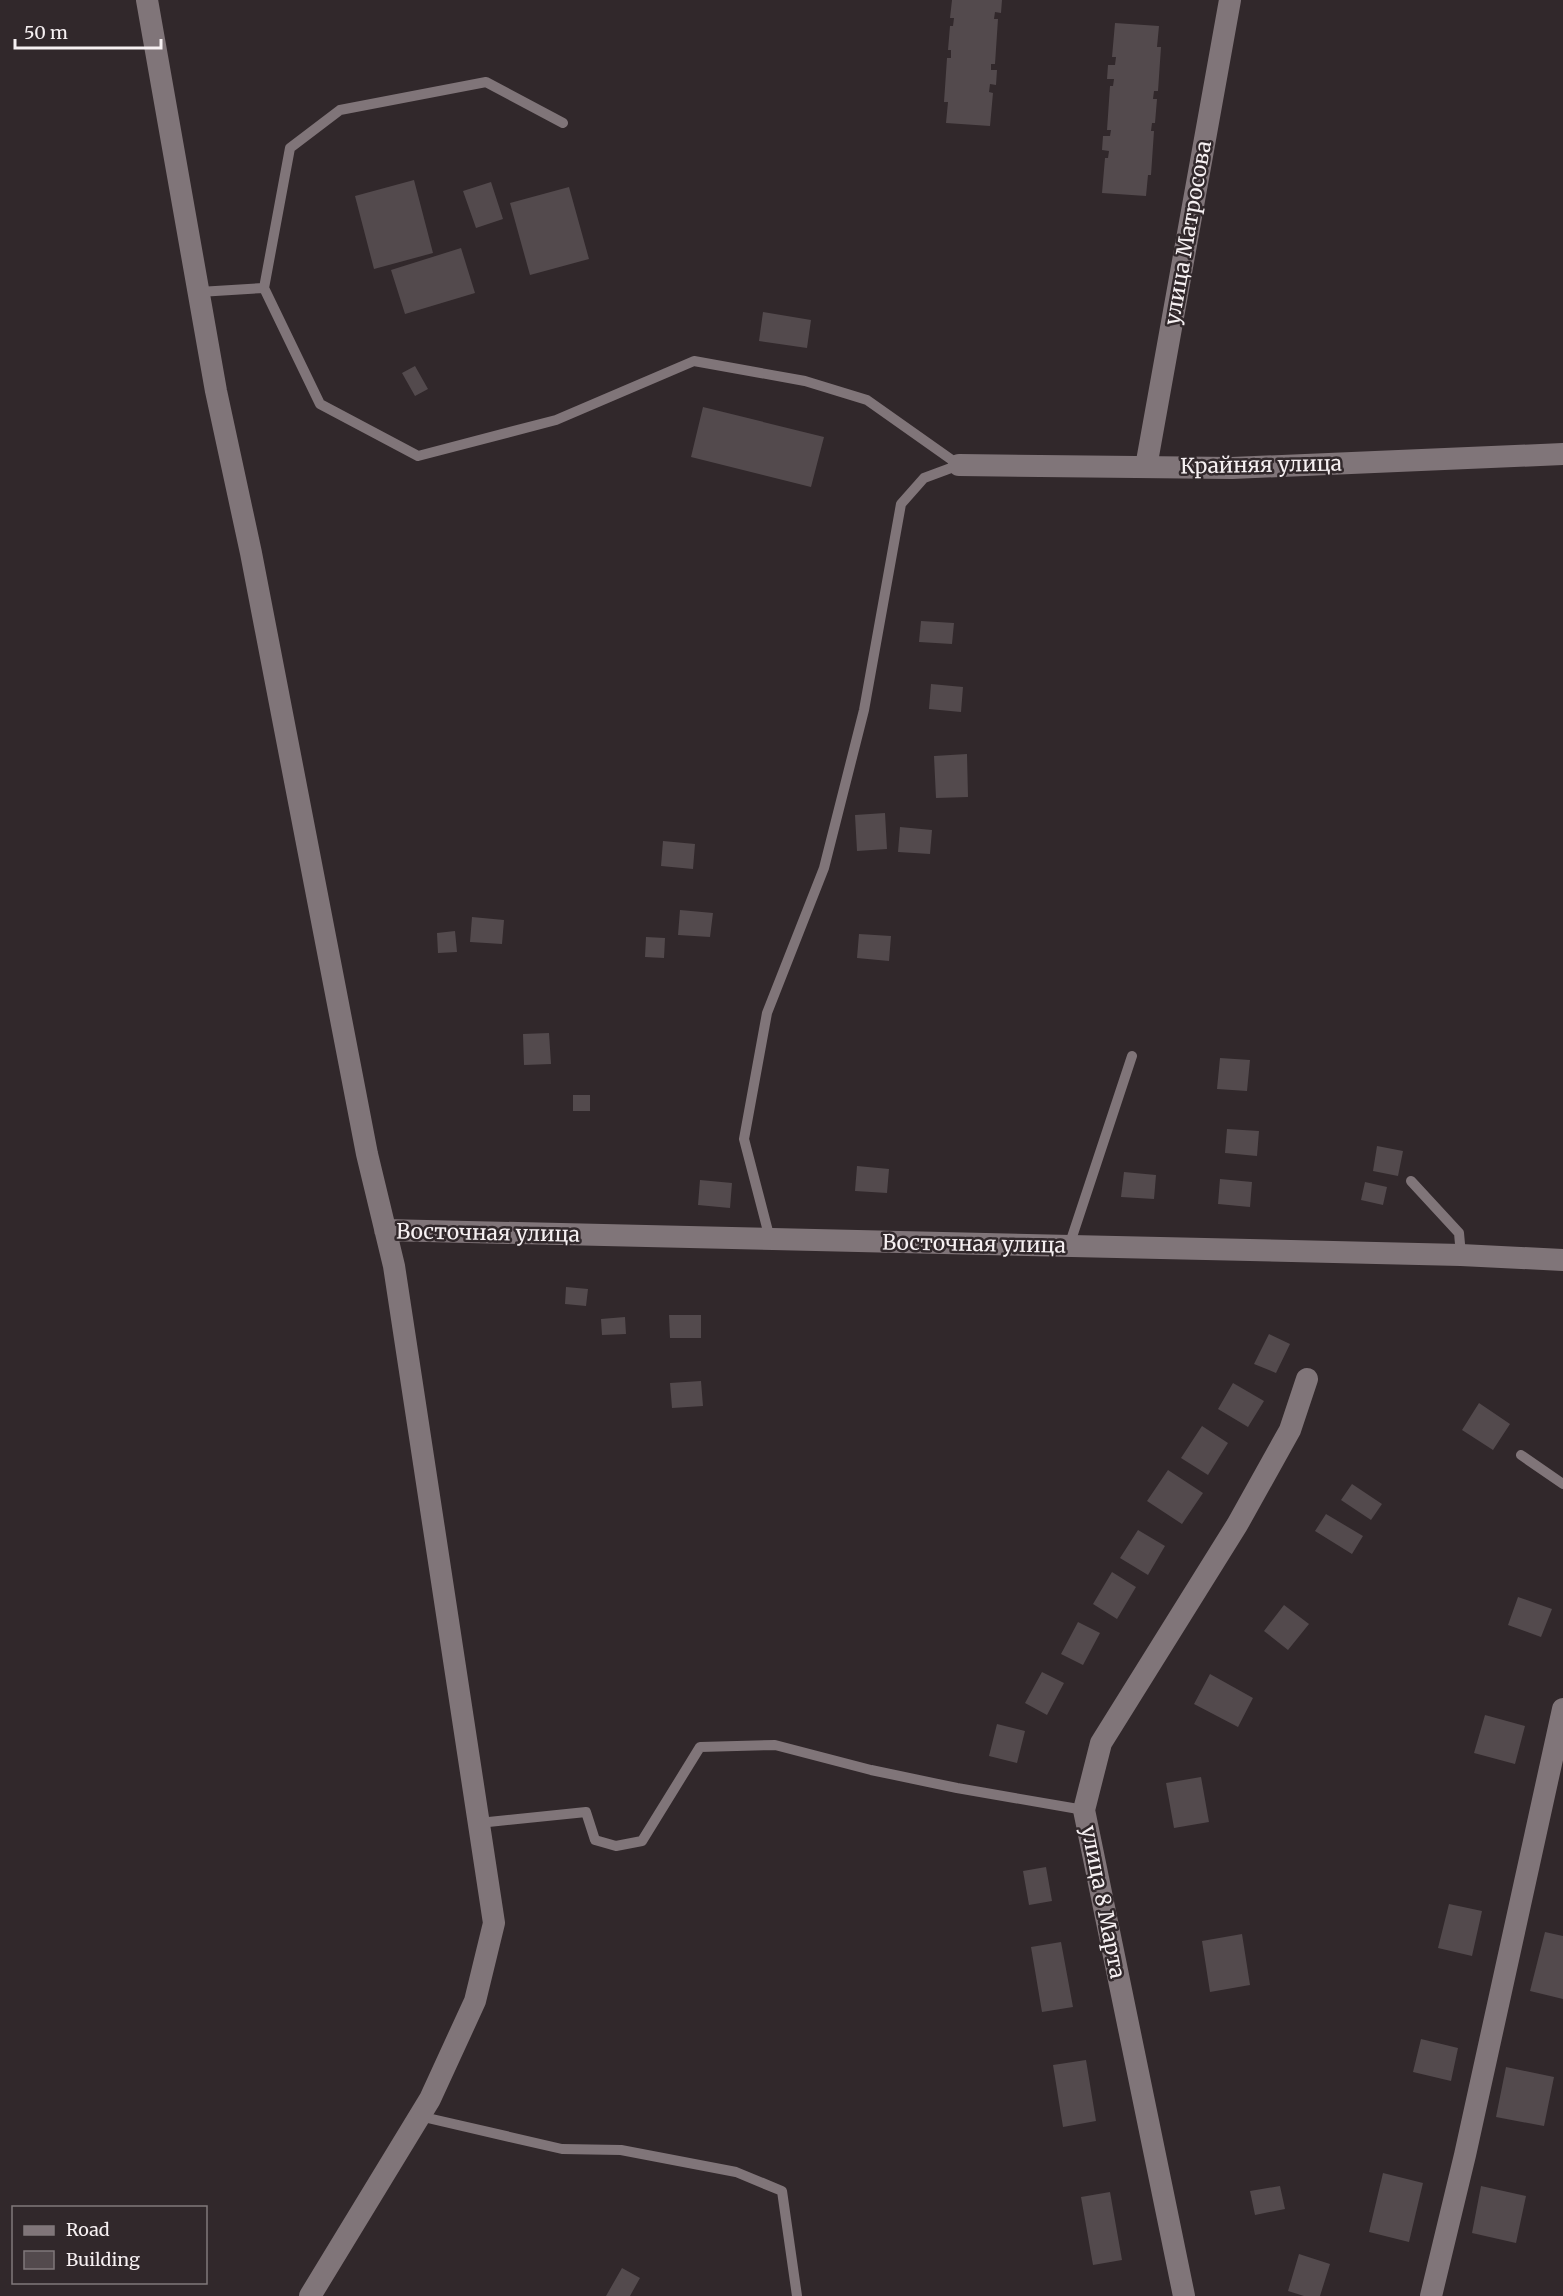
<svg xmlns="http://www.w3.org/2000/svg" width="1563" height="2296" font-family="Merriweather,serif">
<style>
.building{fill:#534a4d}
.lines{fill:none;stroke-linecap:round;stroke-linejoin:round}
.service{stroke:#807579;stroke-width:10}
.minor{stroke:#807579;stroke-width:22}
.labels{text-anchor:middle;stroke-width:5;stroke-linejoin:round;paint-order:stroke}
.street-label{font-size:21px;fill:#f6f0f2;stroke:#31282b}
</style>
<rect width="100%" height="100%" fill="#31282b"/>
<path class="building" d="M952,0h50l-1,13 -6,-1 -1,7h4l-3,45h-4v6h6l-1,15 -6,-1 -1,8 4,1 -3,33 -44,-3 2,-21h-4l3,-44h4v-8h-3l2,-24h3l1,-8h-4z
M1115,23l44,3 -2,21h4l-3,44h-4l-1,8h4l-2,24h-3l-1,8h3l-3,44h-3l-2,21 -44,-3 3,-35h3l1,-7 -7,-1 1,-14h7l1,-6h-4l3,-44h3l1,-7h-7l1,-14h7l1,-8h-4z
M414,180l19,73 -59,16 -19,-73z
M491,182l12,37 -27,9 -13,-37z
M569,187l20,72 -59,16 -20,-72z
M461,248l14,45 -70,21 -14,-44z
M763,312l48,8 -4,28 -48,-7z
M415,366l13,23 -13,7 -13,-23z
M703,407l121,30 -13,50 -120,-30z
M921,621l33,2 -2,21 -33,-2z
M931,684l32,3 -2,25 -32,-3z
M967,754l1,43 -32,1 -2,-42z
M885,813l2,36 -30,2 -2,-36z
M900,827l32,3 -2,24 -32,-2z
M663,841l32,3 -2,25 -32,-3z
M680,910l33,3 -3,24 -32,-2z
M472,917l32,3 -2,24 -32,-2z
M455,931l2,21 -19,1 -1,-20z
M859,934l32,2 -2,25 -32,-3z
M646,937l19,1 -1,20 -19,-1z
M549,1033l2,31 -27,1 -1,-31z
M1220,1058l30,2 -3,31 -30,-2z
M573,1095h17v16h-17z
M1227,1129l32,2 -2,25 -32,-3z
M1377,1146l26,5 -5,25 -25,-5z
M857,1166l32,3 -2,24 -32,-2z
M1124,1172l32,3 -2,24 -33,-2z
M1220,1179l32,3 -2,25 -32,-3z
M700,1180l32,3 -2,25 -32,-3z
M1365,1182l22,5 -4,18 -22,-5z
M566,1287l22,2 -2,17 -21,-2z
M669,1315h32v23h-31z
M625,1317l1,17 -24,1 -1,-16z
M1269,1334l21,10 -14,29 -22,-9z
M701,1381l2,25 -31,2 -2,-25z
M1233,1383l31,18 -16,26 -30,-18z
M1479,1403l31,21 -17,26 -31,-20z
M1202,1426l26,17 -20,32 -27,-17z
M1168,1470l35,23 -21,31 -35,-23z
M1352,1484l30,20 -11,16 -30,-20z
M1326,1514l37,22 -11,18 -37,-23z
M1138,1530l27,16 -17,29 -28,-17z
M1112,1572l24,15 -19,32 -24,-15z
M1518,1597l34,12 -11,28 -33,-12z
M1284,1605l25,19 -21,26 -24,-19z
M1078,1622l22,11 -17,32 -22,-11z
M1042,1672l22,11 -17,32 -22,-12z
M1210,1674l43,24 -15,29 -44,-23z
M1485,1715l40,11 -10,38 -41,-11z
M997,1724l28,7 -8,32 -28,-7z
M1201,1777l8,45 -35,6 -8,-45z
M1046,1867l6,34 -23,4 -6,-34z
M1449,1904l33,7 -10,45 -34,-8z
M1545,1932l18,4v63l-33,-8z
M1242,1934l8,51 -40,7 -8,-51z
M1061,1942l12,65 -31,5 -11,-65z
M1421,2039l37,9 -7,33 -38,-9z
M1086,2060l10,61 -33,6 -10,-62z
M1506,2067l48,10 -10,49 -48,-9z
M1383,2173l40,10 -14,59 -40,-10z
M1280,2186l5,23 -30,6 -5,-24z
M1481,2186l45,10 -10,47 -44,-10z
M1110,2192l12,68 -29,5 -12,-68z
M1299,2254l31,10 -10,32h-16l-16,-5z
M622,2268l18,10 -10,18h-24z"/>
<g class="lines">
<path class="service" d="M264,288l26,-140 50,-38 146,-28 77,41
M199,292l65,-4 56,116 98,52 138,-36 138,-59 111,20 62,19 92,65
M1411,1181l48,52 2,22
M770,1239l-26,-100 23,-126 57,-145 40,-158 37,-206 23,-26 35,-13
M1069,1246l63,-190
M1521,1455l42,29
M479,1823l107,-11 9,28 21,6 26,-5 58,-94 75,-2 96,25 86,18 127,22
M419,2116l143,33 59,1 115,22 46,19 15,105"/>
<path class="minor" d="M147,0l69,391 35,162 116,601 27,112 100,657 -19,78 -45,98 -120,197
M959,465l273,3 331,-14
M1146,467l84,-467
M385,1230l1076,25 102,5
M1184,2296l-100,-486 17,-67 136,-218 53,-95 17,-51
M1431,2296l34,-141 98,-446"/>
</g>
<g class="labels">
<g class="street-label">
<text transform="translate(1188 233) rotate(-80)" y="7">улица Матросова</text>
<text transform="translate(1261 465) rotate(-1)" y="7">Крайняя улица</text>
<text transform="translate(488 1233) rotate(1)" y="7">Восточная улица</text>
<text transform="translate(974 1244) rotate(1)" y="7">Восточная улица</text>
<text transform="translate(1103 1902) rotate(79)" y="7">улица 8 Марта</text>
</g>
</g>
<rect x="12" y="2206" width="195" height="78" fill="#31282b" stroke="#80787b" stroke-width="1.5"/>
<rect x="24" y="2226" width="30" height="9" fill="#807579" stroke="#80787b" stroke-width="1.5"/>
<text x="66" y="2236" font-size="18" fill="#f6f0f2">Road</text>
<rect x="24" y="2251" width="30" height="18" fill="#534a4d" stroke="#80787b" stroke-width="1.5"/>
<text x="66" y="2266" font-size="18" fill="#f6f0f2">Building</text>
<path d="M15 39v9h146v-9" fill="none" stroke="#f6f0f2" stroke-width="3"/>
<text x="24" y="39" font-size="18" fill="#f6f0f2" stroke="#31282b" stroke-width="4.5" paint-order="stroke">50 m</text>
</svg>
